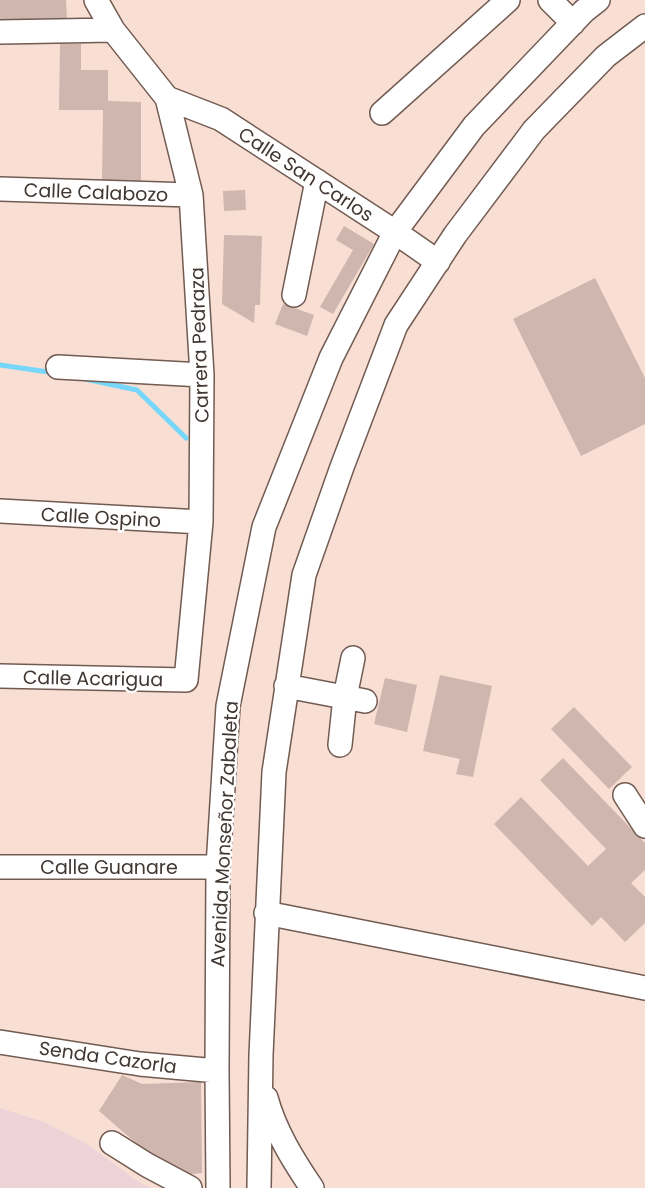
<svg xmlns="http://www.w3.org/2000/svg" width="645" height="1188" font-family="Poppins,sans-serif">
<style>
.commercial{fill:#edd3d8}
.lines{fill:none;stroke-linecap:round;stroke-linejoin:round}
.stream{stroke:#77d7fb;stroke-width:5}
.building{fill:#cfb6ae}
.minor-casing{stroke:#715b52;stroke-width:26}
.minor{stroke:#fff;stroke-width:23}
.labels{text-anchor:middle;stroke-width:5;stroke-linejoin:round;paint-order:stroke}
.street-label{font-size:19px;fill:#413732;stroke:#fff}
</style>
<rect width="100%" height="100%" fill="#f8ded3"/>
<path class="commercial" d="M0,1108l44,14 43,22 53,39 12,5h-152z"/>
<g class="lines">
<path class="stream" d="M0,365l55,8
M85,379l52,11 49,48"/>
</g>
<path class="building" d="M0,0h66l1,19 -67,1z
M60,44h21v26h27v31l33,1v82l-39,-1 1,-73h-44z
M245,190l1,20 -22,1 -1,-20z
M344,226l30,18 -41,70 -13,-7 33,-57 -17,-10z
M224,235l38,1 -2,69h-5l-1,18 -32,-19z
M595,278l50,100v46l-64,32 -68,-137z
M283,304l31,11 -7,21 -32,-12z
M440,675l52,11 -19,91 -17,-3 4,-15 -37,-8z
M385,678l32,7 -10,47 -33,-8z
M574,707l58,60 -23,22 -58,-60z
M563,758l82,85v27l-14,13 14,14v26l-20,19 -24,-25 -9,9 -98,-102 27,-27 67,69 18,-17 -66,-69z
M122,1075l20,9 59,-2 1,91 -28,3 -75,-65z"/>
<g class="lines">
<g class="minor-casing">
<path id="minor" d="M550,0l23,23
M0,32l113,-2
M167,98l54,21 174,113 43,30
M382,113l126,-113
M0,189l191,6
M294,295l23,-114
M58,367l144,8
M0,511l201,11
M0,676l186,4 15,-158 1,-147 -11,-180 -24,-97 -54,-68 -17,-30
M286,686l79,15
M340,745l5,-48 8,-39
M625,795l20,31
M0,867h218
M266,913l379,75
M0,1042l140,22 77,7
M266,1098c9,33 27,62 46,90
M112,1143l35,22 43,23
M218,1188l-1,-117 1,-204 10,-161 36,-179 67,-169 64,-126 79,-106 110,-115 14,-11
M259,1188l2,-133 13,-283 30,-197 38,-108 54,-142 59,-90 79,-105 72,-74 39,-30"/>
</g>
<use href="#minor" class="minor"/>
</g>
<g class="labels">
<g class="street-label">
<text transform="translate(306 174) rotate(33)" y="7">Calle San Carlos</text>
<text transform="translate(96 192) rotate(2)" y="7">Calle Calabozo</text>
<text transform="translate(199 345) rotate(-92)" y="7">Carrera Pedraza</text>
<text transform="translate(101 517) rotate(3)" y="7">Calle Ospino</text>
<text transform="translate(93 678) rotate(1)" y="7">Calle Acarigua</text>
<text transform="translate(224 834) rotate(-87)" y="7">Avenida Monseñor Zabaleta</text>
<text x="109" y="874">Calle Guanare</text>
<text transform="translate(108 1057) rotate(8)" y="7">Senda Cazorla</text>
</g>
</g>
</svg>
